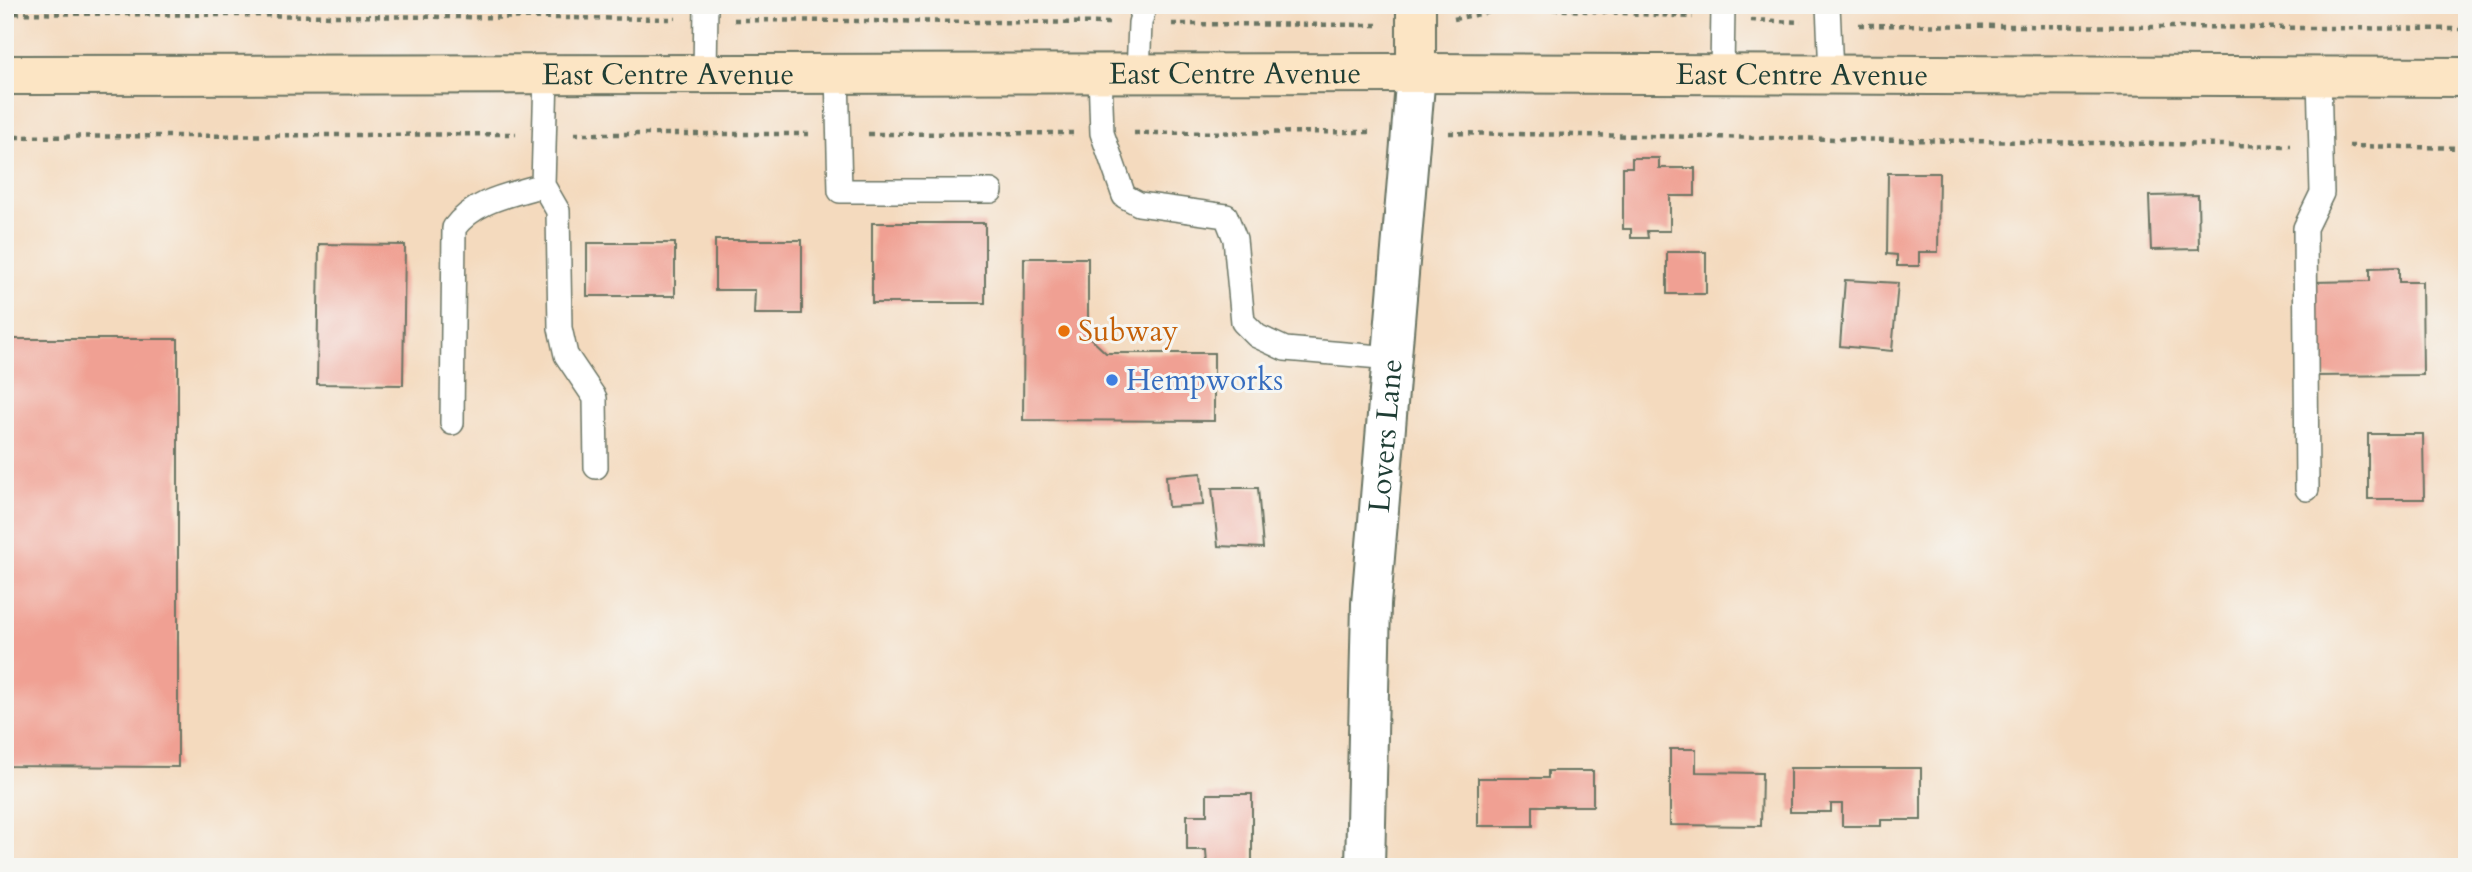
<svg xmlns="http://www.w3.org/2000/svg" width="2472" height="872" font-family="Cardo,serif">
<style>
.building{fill:#f0a093}
.lines{fill:none;stroke-linecap:round;stroke-linejoin:round}
.lane-casing{stroke:#6a7464;stroke-width:26}
.street-casing{stroke:#6a7464;stroke-width:42}
.secondary-casing{stroke:#6a7464;stroke-width:42}
.path{stroke:#6a7464;stroke-width:4.5;stroke-dasharray:5 5;stroke-linecap:butt}
.lane{stroke:#fff;stroke-width:23}
.street{stroke:#fff;stroke-width:38}
.secondary{stroke:#fce5c4;stroke-width:38}
.food-dot{fill:#e8710a;stroke:#f6f6f2;stroke-width:2.5}
.shop-dot{fill:#3f7fe0;stroke:#f6f6f2;stroke-width:2.5}
.labels{text-anchor:middle;stroke-width:6;stroke-linejoin:round;paint-order:stroke}
.street-label{font-size:30px;fill:#1f3d34;stroke:#f6f6f2}
.food-label{font-size:30px;fill:#c56008;stroke:#f6f6f2;text-anchor:start}
.shop-label{font-size:30px;fill:#366cbe;stroke:#f6f6f2;text-anchor:start}
</style>
<rect width="100%" height="100%" fill="#f6f6f2"/>
<filter id="ink" filterUnits="userSpaceOnUse"><feTurbulence type="fractalNoise" baseFrequency=".0143" numOctaves="2"/><feDisplacementMap in="SourceGraphic" scale="14" xChannelSelector="R" yChannelSelector="G"/><feConvolveMatrix kernelMatrix="1 2 1 2 8 2 1 2 1" color-interpolation-filters="sRGB"/></filter>
<filter id="wash" filterUnits="userSpaceOnUse"><feTurbulence type="fractalNoise" baseFrequency=".00686" numOctaves="4" result="noise"/><feDisplacementMap in="SourceGraphic" scale="28" xChannelSelector="R" yChannelSelector="G"/><feGaussianBlur stdDeviation="1.57" result="paint"/><feColorMatrix in="noise" values="0 0 0 0 0 0 0 0 0 0 0 0 0 0 0 0 0 1.4 0 .05"/><feComposite in="paint" operator="in"/></filter>
<g filter="url(#wash)">
<rect width="100%" height="100%" fill="#f4dabe"/>
<g id="blocks">
<path class="building" d="M1632,158h27v10h36v28h-25v35h-23l1,7h-17v-9h-8v-62h9z
M1888,173h51l-1,79h-19v14h-22v-11l-10,-1z
M2198,195l1,54 -48,1 -2,-54z
M872,223h113v80h-113z
M715,240h87v74h-48l1,-24h-40z
M587,243h88v53h-88z
M319,244l86,1 -2,140 -86,-1z
M1667,252h39v42h-39z
M1024,258h64v78l18,17h108v68l-191,-1z
M2399,267v15h23l1,93 -110,1 -1,-94 58,-1v-13z
M1845,280l53,3 -6,68 -52,-5z
M5,339h173v428l-173,-1z
M2368,434h55l1,65h-56z
M1201,473l2,32 -35,2 -2,-31z
M1212,488h46l5,60 -45,-2z
M1670,749h26v23l66,1 -1,53 -91,-1z
M1790,768h131v52h-40v6h-39v-22h-11v8h-41z
M1548,771h45v35h-60v20h-55v-48h70z
M1207,794h45v71h-45l-1,-15h-19v-35h20z"/>
</g>
</g>
<g filter="url(#ink)">
<use href="#blocks" fill-opacity="0" stroke="#6a7464" stroke-width="2"/>
<g class="lines">
<g class="lane-casing">
<path id="lane" d="M1828,5l3,69
M705,74l1,-69
M837,74l3,117h151
M1100,74l2,59 22,63 15,8 87,12 9,23 8,83 14,14 28,13 107,9
M1138,74l2,-51 5,-18
M1722,74l1,-69
M543,185l15,26 2,117 6,27 29,43 1,69
M452,423l2,-195c21,-28 56,-33 89,-43l3,-111
M2307,489l-2,-261 17,-35 -3,-117"/>
</g>
<g class="street-casing">
<g id="street">
<path id="s1" d="M1365,867l6,-263 45,-531"/>
</g>
</g>
<g class="secondary-casing">
<g id="secondary">
<path d="M1416,5v68"/>
<path id="s2" d="M5,75l1411,-2 1051,4"/>
</g>
</g>
<path class="path" d="M5,13l671,6
M1454,19l62,-12 177,10
M734,20l376,3
M1751,20l50,2
M1172,24l208,1
M1859,25l608,4
M1134,133l240,-1
M1449,133l842,13
M574,134h236
M868,134l205,-1
M5,137l511,-3
M2349,146l118,2"/>
<use href="#lane" class="lane"/>
<use href="#street" class="street"/>
<use href="#secondary" class="secondary"/>
</g>
</g>
<circle class="food-dot" cx="1064" cy="331" r="7"/>
<circle class="shop-dot" cx="1112" cy="380" r="7"/>
<g class="labels">
<g class="street-label">
<text dy="10" stroke="none"><textPath href="#s2" startOffset="1230">East Centre Avenue</textPath></text>
<text dy="10" stroke="none"><textPath href="#s2" startOffset="663">East Centre Avenue</textPath></text>
<text dy="10" stroke="none"><textPath href="#s2" startOffset="1797">East Centre Avenue</textPath></text>
<text dy="10" stroke="none"><textPath href="#s1" startOffset="432">Lovers Lane</textPath></text>
</g>
<g class="food-label">
<text x="1078" y="341">Subway</text>
</g>
<g class="shop-label">
<text x="1126" y="390">Hempworks</text>
</g>
</g>
<rect width="2472" height="872" fill="none" stroke="#f6f6f2" stroke-width="28"/>
</svg>
